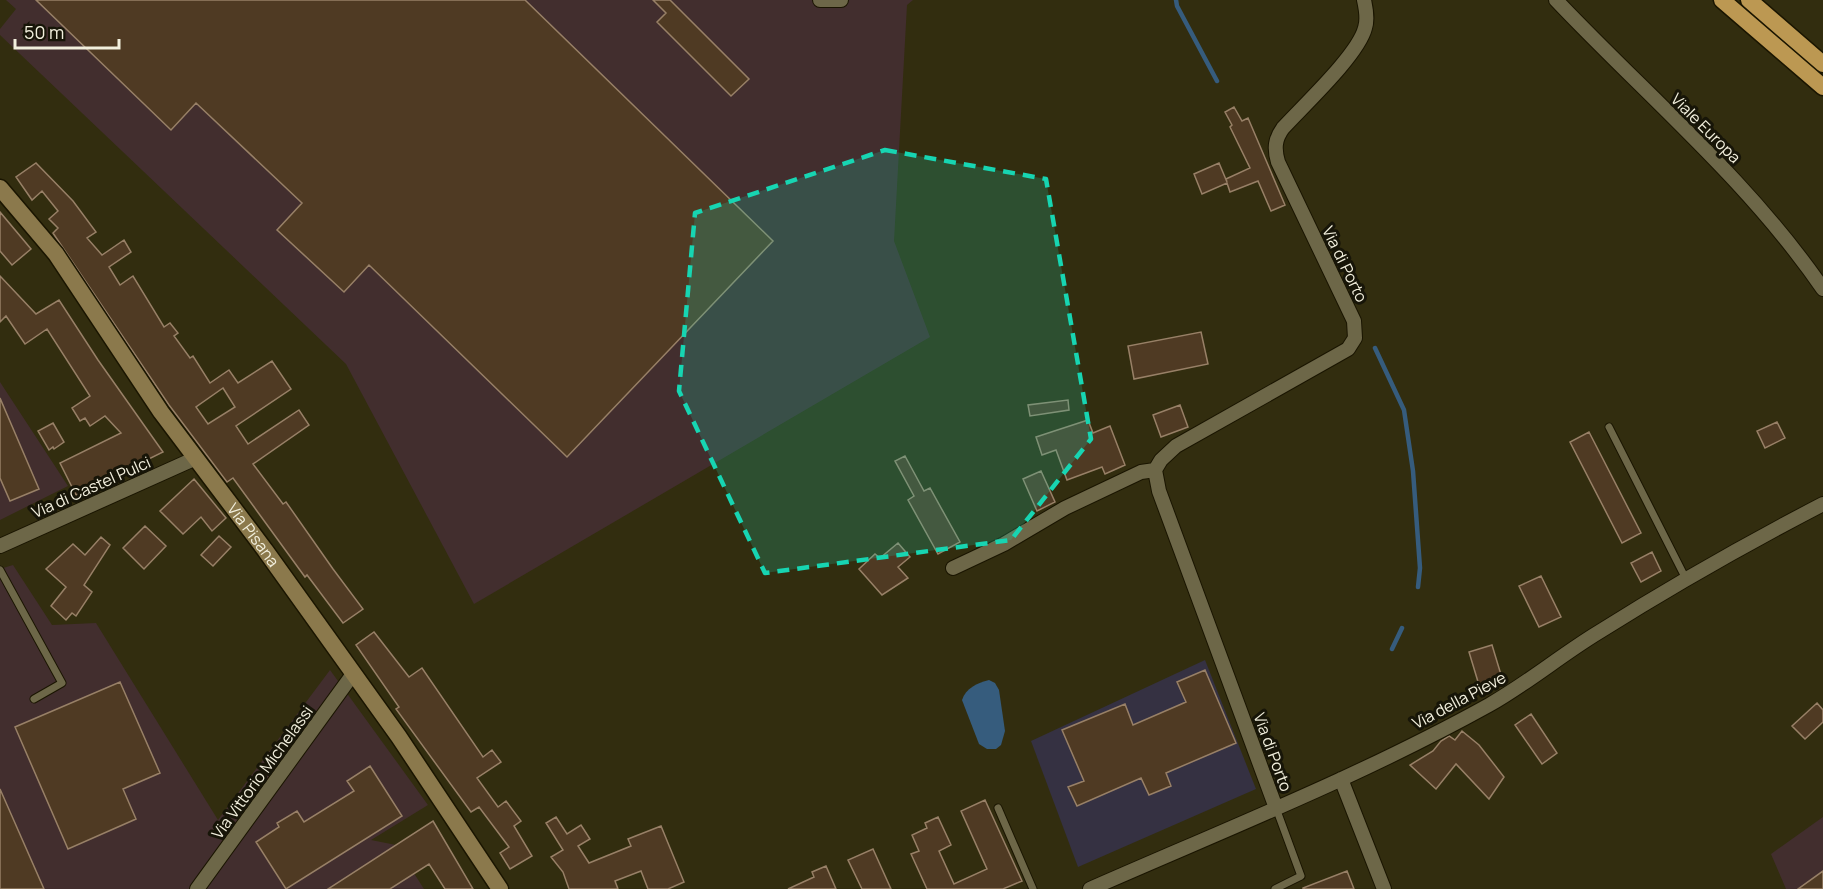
<svg xmlns="http://www.w3.org/2000/svg" width="1823" height="889" font-family="Manrope,sans-serif">
<style>
.industrial{fill:#422e2e}
.education{fill:#353142}
.water{fill:#365c7d}
.lines{fill:none;stroke-linecap:round;stroke-linejoin:round}
.stream{stroke:#365c7d;stroke-width:4.5}
.building{fill:#4f3a23;stroke:#988067;stroke-width:1.5;fill-rule:evenodd}
.service-casing{stroke:#1a1500;stroke-width:9}
.minor-casing{stroke:#1a1500;stroke-width:16}
.secondary-casing{stroke:#1a1500;stroke-width:19}
.trunk-casing{stroke:#1a1500;stroke-width:19}
.service{stroke:#6d6748;stroke-width:7}
.minor{stroke:#6d6748;stroke-width:14}
.secondary{stroke:#8b794c;stroke-width:16}
.trunk{stroke:#bc9852;stroke-width:16}
.marked{fill:#17d5b2;fill-opacity:0.2;stroke:#17d5b2;stroke-width:4.5;stroke-dasharray:12 8;stroke-linejoin:round}
.labels{text-anchor:middle;stroke-width:6;stroke-linejoin:round;paint-order:stroke}
.street-label{font-size:16px;fill:#f2efdd;stroke:#171508}
</style>
<rect width="100%" height="100%" fill="#322d0f"/>
<path class="industrial" d="M6,0h907l-6,5 -13,236 36,96 -456,267 -128,-240 -346,-329v-6l16,-20z
M0,382l68,104 -68,34z
M13,565l39,60 44,-2 122,197 112,-150 98,135 -57,35 25,5 28,44h-424v-320z
M1823,817v72h-37l-15,-35z"/>
<path class="education" d="M1205,660l51,129 -178,78 -47,-126z"/>
<path class="water" d="M989,680l6,3 4,7 6,41 -4,14 -5,4h-9l-8,-5 -17,-44c4,-12 15,-17 27,-20z"/>
<g class="lines">
<path class="stream" d="M1176,0l1,6 40,75
M1375,348l29,62 9,61 7,97 -2,19
M1392,649l10,-21"/>
</g>
<path class="building" d="M36,0h489l248,241 -206,216 -198,-192 -25,27 -67,-62 25,-27 -106,-100 -25,27z
M653,0h17l79,79 -18,17 -74,-74 9,-9z
M1234,107l8,14 6,-3 37,87 -14,6 -13,-30 -28,11 -3,-9 -25,11 -8,-20 25,-11 8,19 -1,-3 24,-11 -20,-41 2,-2 -7,-13z
M36,163l37,38 23,31 -9,6 15,17 22,-15 7,12 -22,15 11,18 13,-9 31,51 6,-4 8,10 -4,3 16,22 3,-2 17,27 19,-13 9,13 34,-22 19,28 -55,37 12,18 51,-34 10,15 -56,39 30,40 3,-2 47,67 30,40 -20,14 -36,-48 -2,2 -72,-99 -6,4 -58,-77 -112,-166 -4,-6 5,-5 -9,-9 9,-8 -16,-20 -10,9 -16,-23zM223,388l12,19 -27,17 -12,-17z
M0,212l31,37 -19,16 -12,-14z
M0,276l36,38 23,-14 39,60 65,92 -87,43 -16,-32 61,-30 -16,-17 -15,10 -5,-8 -5,3 -8,-13 18,-12 -43,-67 -22,15 -19,-28 -6,6z
M1201,332l7,32 -74,15 -6,-33z
M0,398l39,91 -29,12 -10,-23z
M1068,400l1,10 -39,6 -2,-11z
M1180,405l8,22 -27,10 -8,-22z
M1088,420l5,13 17,-7 15,39 -20,9 -3,-7 -35,13 -11,-30 -14,5 -6,-18z
M1777,422l8,16 -20,10 -8,-17z
M53,423l11,19 -10,7 -1,-2 -4,3 -11,-19z
M1589,432l52,101 -19,10 -52,-101z
M905,456l19,35 6,-3 30,54 -22,12 -30,-54 6,-4 -19,-35z
M1041,471l14,31 -18,9 -14,-32z
M194,479l32,39 -14,13 -11,-14 -18,17 -23,-23z
M145,526l21,20 -22,23 -21,-21z
M219,536l12,11 -18,19 -12,-11z
M101,537l9,8 -26,40 8,7 -16,24 -4,-3 -6,7 -15,-14 15,-19 -20,-18 27,-25 12,11z
M898,543l12,14 -12,10 10,11 -26,17 -23,-26 16,-15 5,4z
M1652,552l9,19 -20,11 -10,-19z
M1541,576l20,41 -22,10 -20,-41z
M374,632l35,45 13,-9 61,89 9,-7 9,12 -24,16 21,29 8,-6 15,20 -7,5 18,30 -22,13 -10,-16 9,-6 -30,-40 -8,5 -75,-103 3,-2 -43,-62z
M1492,645l10,33 -23,7 -10,-33z
M1205,670l31,73 -70,30 5,13 -22,9 -8,-17 -64,28 -9,-19 16,-6 -22,-51 63,-26 8,21 53,-23 -9,-20z
M120,682l40,91 -37,16 13,30 -68,30 -53,-122z
M1817,703l6,7v12l-18,17 -13,-13z
M1531,714l26,39 -15,11 -27,-39z
M1462,731l17,14 25,32 -15,22 -33,-35 -20,25 -26,-24 23,-14 8,-10 8,-5 6,4z
M370,766l32,50 -116,73 -30,-47 23,-15 -2,-4 20,-12 7,11 50,-31 -7,-10z
M0,789l44,100h-44z
M985,800l37,81 -19,8h-76l-16,-35 8,-3 -7,-16 15,-7 -2,-5 13,-6 13,28 -12,6 15,33 33,-15 -26,-58z
M556,817l11,17 14,-9 9,14 -12,7 11,17 42,-17 -3,-7 33,-13 23,56 -16,7h-20l-7,-18 -26,10 3,8h-49l-6,-17 -12,-15 12,-7 -17,-27z
M433,821l40,68h-28l-16,-25 -39,25h-62z
M873,849l18,40h-29l-14,-29z
M826,866l10,23h-48l26,-12 -2,-5z
M1347,871l7,18h-51v-1z
M1823,871v18h-25z"/>
<g class="lines">
<g class="service-casing">
<path id="service" d="M1609,427l77,152
M0,570l62,113 -28,16
M998,808l35,81
M1275,889l26,-13 -25,-68"/>
</g>
<g class="minor-casing">
<path id="minor" d="M820,0h21
M1556,0c90,95 192,180 267,289
M0,546l196,-88
M953,568l51,-24 61,-36 76,-36 14,-2
M1341,779l43,110
M1276,808l-117,-317 -4,-21 6,-10 15,-14 172,-97 7,-11 -1,-17 -76,-159c-4,-14 -3,-23 5,-34 21,-23 75,-73 82,-100 3,-9 1,-19 -1,-28
M197,889l156,-215
M1090,889c134,-59 271,-113 399,-184 39,-22 72,-50 110,-73 73,-46 147,-88 224,-128"/>
</g>
<g class="secondary-casing">
<g id="secondary">
<path id="s1" d="M0,188l56,66 105,158 104,138 134,187 101,152"/>
</g>
</g>
<g class="trunk-casing">
<path id="trunk" d="M1722,0l101,87
M1749,0l74,64"/>
</g>
<use href="#service" class="service"/>
<use href="#minor" class="minor"/>
<use href="#secondary" class="secondary"/>
<use href="#trunk" class="trunk"/>
</g>
<path class="marked" d="M885,150l161,29 45,260 -80,101 -246,33 -86,-182 16,-178z"/>
<g class="labels">
<g class="street-label">
<text transform="translate(1706 128) rotate(45)" y="6">Viale Europa</text>
<text transform="translate(1345 264) rotate(64)" y="6">Via di Porto</text>
<text transform="translate(91 487) rotate(-24)" y="6">Via di Castel Pulci</text>
<text dy="6" stroke="none"><textPath href="#s1" startOffset="430">Via Pisana</textPath></text>
<text transform="translate(1459 700) rotate(-28)" y="6">Via della Pieve</text>
<text transform="translate(1273 752) rotate(70)" y="6">Via di Porto</text>
<text transform="translate(262 772) rotate(-54)" y="6">Via Vittorio Michelassi</text>
</g>
</g>
<path d="M15 39v9h104v-9" fill="none" stroke="#f2efdd" stroke-width="3"/>
<text x="24" y="39" font-size="18" fill="#f2efdd" stroke="#171508" stroke-width="4.5" paint-order="stroke">50 m</text>
</svg>
